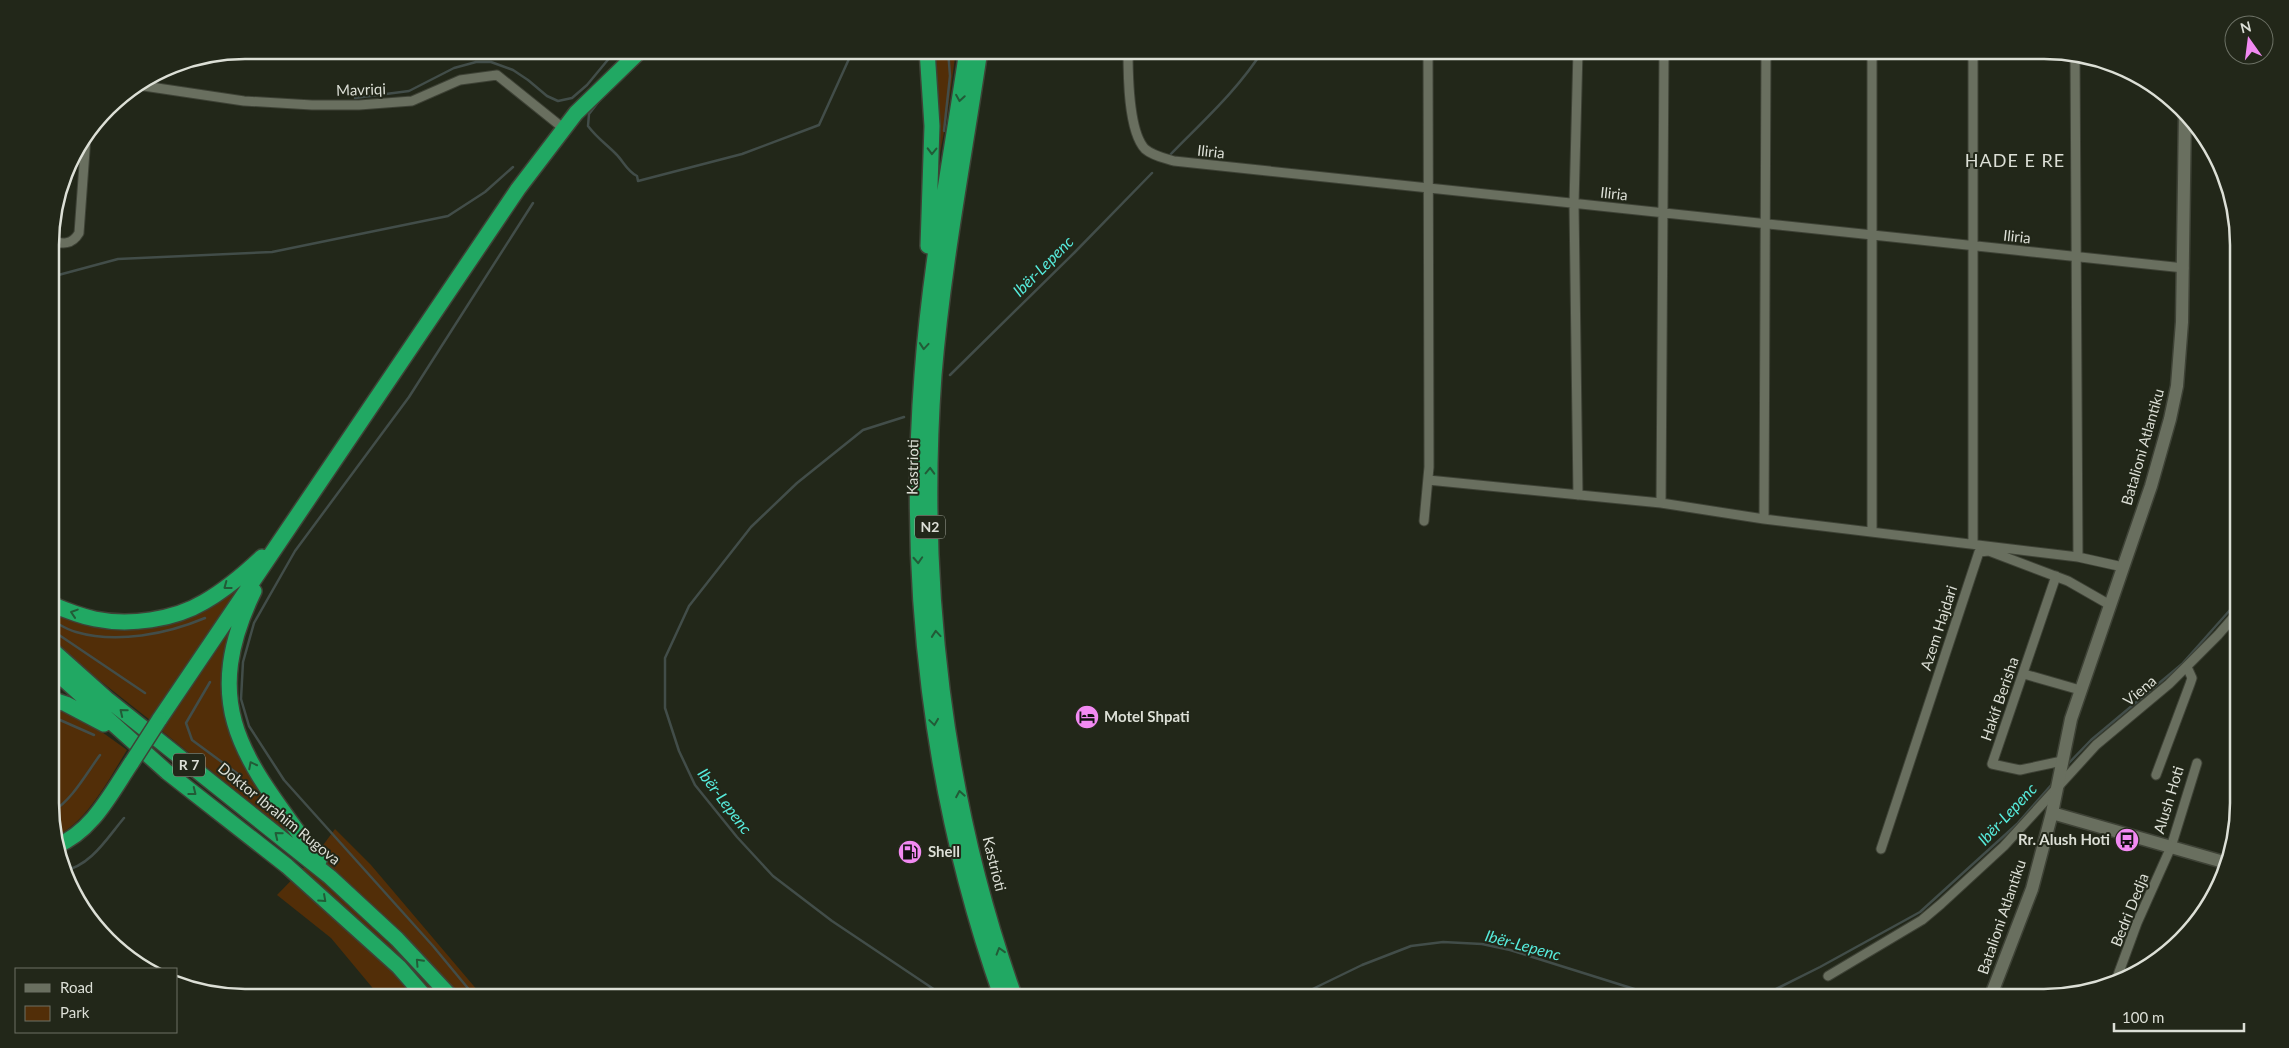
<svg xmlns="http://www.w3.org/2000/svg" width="2289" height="1048" font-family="Lato,sans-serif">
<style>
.green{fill:#522e08}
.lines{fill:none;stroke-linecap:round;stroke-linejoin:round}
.stream{stroke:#424d49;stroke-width:2.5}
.street-casing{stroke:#3e4236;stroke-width:11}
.secondary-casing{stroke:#3e4236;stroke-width:15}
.highway-casing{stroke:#3e4236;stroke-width:18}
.street{stroke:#696f5f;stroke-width:9}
.secondary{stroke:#696f5f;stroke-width:12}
.highway{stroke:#21a863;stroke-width:15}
.highway-bridge-casing{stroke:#3e4236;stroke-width:18;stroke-linecap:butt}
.highway-bridge{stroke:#21a863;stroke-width:15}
.oneway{stroke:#225b37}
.labels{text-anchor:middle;stroke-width:4;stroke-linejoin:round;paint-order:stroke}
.shield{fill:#222719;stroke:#a4a89d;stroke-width:1}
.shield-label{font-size:14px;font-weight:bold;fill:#dcdfd6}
.street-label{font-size:15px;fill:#dcdfd6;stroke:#222719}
.poi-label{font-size:15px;font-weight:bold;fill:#dcdfd6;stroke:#222719;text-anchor:start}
.water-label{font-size:16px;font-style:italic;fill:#56ebdc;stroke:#222719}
.quarter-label{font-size:18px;letter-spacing:1px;fill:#dcdfd6;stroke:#222719}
.rim{fill:none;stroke:#dcdfd6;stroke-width:2.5}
</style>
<rect width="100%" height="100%" fill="#222719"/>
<path class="green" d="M931,50h25l-9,67 -12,62z
M251,570l-101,150 -56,-44 -43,-38v-31l113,14z
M239,610l-11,107 76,129 -142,-115z
M51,705l37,17 39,28c-18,29 -41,74 -73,87l-2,-8z
M335,829l36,36 113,133h-103l-50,-60 -54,-43 38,-39z"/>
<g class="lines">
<path class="stream" d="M355,98l54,-7 45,-23 22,-6h15l22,8 15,10 19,16 11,5 14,-3 15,-13 29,-35
M599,101l-10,13 -1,12c9,12 17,17 28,28 8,8 11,17 21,22l1,5 104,-27 77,-29 34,-75
M944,131l6,-55 -2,-26
M1169,156c33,-34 69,-66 94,-106
M51,277l67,-18 154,-7 176,-36 37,-24 28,-25
M950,375l125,-123 77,-79
M904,417l-41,13 -66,53 -46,44 -62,79 -24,52v50l14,43 16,34 42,52 36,39 59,45 115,77
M51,620c8,4 16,10 25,12 41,12 91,2 129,-14
M51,627l8,8 86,58
M210,682l-24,41 6,17 46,34
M51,716l43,19
M2067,765l24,-25 91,-76 56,-63
M52,812c20,-12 34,-38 48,-57
M63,871c28,-5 44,-33 61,-53
M476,998l-43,-52 -149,-166 -35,-54 -8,-27 2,-37 11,-39 41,-72 114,-154 124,-194
M1294,998l68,-33 49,-19 32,-4 39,2 28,6 153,48
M1758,998l62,-31 100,-55 97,-88 36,-41"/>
<g class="street-casing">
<path id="street" d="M1128,50c0,24 0,81 17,99 8,7 19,9 29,12l1010,107
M1578,50l-4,154 4,291
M1872,50v482
M2075,56l3,501
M137,85l107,16 68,4h47l53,-4 48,-21 37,-5 66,53
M50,241c13,3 22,4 29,-8l7,-96
M1428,480l233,23 103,16 314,38 45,10
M1661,503l3,-453
M1764,519l2,-469
M1424,521l5,-54 -1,-411
M1973,544v-494
M2056,576l-64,188 28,6 42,-9
M2024,674l56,16
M2156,775l34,-91 2,-6 -5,-11
M1881,849l98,-297 10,-1 79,30 42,24
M1828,976l94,-56 19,-16 63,-58 92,-101 73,-61 49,-49 20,-23
M2115,983l22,-60 34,-76 26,-84"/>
</g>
<g class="secondary-casing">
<path id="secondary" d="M2052,813l175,50
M1990,998l42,-109 20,-76 19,-94 80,-233 19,-67 7,-33 5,-64 3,-210"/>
</g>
<g class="highway-casing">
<path id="highway" d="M927,50l5,76 -4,120
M967,50c-16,108 -37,216 -45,325 -16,210 9,424 80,623
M980,50c-16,108 -37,216 -46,325 -15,210 10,424 81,623
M254,591c-59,122 -3,174 65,270
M51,604c14,6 29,12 44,15 34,7 79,1 109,-17 21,-12 40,-28 58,-45
M51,649l56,50 223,178 67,62 55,59
M51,668l116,104 120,94 112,101 27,31
M51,699l15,5 38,20
M159,720l359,-531 58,-76 65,-63
M56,846c37,-15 55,-53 76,-84"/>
</g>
<use href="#street" class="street"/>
<use href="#secondary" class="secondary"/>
<use href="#highway" class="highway"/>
<g class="highway-bridge-casing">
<path id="highway-bridge" d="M132,762l27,-42"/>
</g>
<use href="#highway-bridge" class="highway-bridge"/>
</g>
<defs><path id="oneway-chevron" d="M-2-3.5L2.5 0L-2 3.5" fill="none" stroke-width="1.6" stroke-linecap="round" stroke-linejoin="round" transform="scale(1.25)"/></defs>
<g class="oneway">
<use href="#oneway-chevron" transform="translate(960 98) rotate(99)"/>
<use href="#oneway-chevron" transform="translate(932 151) rotate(91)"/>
<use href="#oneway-chevron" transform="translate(924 346) rotate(95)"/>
<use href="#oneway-chevron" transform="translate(930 471) rotate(-88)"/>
<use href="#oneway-chevron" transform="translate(918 560) rotate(87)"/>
<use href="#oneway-chevron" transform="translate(227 586) rotate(143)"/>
<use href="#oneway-chevron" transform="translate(74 613) rotate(-162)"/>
<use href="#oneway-chevron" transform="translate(936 634) rotate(-95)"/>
<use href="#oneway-chevron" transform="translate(123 712) rotate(-141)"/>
<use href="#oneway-chevron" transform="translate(934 722) rotate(82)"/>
<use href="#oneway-chevron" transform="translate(252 765) rotate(-117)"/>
<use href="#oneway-chevron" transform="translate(193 792) rotate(38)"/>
<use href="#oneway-chevron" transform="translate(960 794) rotate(-100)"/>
<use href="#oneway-chevron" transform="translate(278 835) rotate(-141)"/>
<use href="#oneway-chevron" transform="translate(323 899) rotate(42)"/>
<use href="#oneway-chevron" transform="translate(1000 951) rotate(-107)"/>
<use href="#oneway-chevron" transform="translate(419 962) rotate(-133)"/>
</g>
<defs>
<g id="hotel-disc" transform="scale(1.25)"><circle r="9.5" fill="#f28af2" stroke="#222719"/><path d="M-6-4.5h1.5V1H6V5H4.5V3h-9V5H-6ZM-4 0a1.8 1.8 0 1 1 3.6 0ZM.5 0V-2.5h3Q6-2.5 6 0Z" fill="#111"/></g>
<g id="bus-disc" transform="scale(1.25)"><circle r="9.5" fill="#f28af2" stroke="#222719"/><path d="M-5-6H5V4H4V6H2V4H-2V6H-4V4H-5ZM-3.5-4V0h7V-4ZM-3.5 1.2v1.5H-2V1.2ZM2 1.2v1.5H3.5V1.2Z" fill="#111"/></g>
<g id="fuel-disc" transform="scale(1.25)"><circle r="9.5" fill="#f28af2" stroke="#222719"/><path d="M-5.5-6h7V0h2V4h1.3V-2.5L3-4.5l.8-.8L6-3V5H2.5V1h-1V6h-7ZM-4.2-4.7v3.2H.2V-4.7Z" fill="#111"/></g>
</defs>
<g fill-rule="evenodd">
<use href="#hotel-disc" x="1087" y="717"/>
<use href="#bus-disc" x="2127" y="840"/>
<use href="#fuel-disc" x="910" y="852"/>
</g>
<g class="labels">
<g class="shield">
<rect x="915" y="515.5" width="30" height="23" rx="4"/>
<rect x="173" y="753.5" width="32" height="23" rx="4"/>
</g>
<g class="shield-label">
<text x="930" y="532">N2</text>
<text x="189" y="770">R 7</text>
</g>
<g class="street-label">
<text transform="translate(361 90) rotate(-2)" y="5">Mavriqi</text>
<text transform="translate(1211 152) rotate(6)" y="5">Iliria</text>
<text transform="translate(1614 194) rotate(6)" y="5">Iliria</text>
<text transform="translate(2017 237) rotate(6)" y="5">Iliria</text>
<text transform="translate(2143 447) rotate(-74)" y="5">Batalioni Atlantiku</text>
<text transform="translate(913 467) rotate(-89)" y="5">Kastrioti</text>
<text transform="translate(1939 628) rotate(-72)" y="5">Azem Hajdari</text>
<text transform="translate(2140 691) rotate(-40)" y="5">Viena</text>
<text transform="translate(2000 699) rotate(-71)" y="5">Hakif Berisha</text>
<text transform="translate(2169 800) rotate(-73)" y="5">Alush Hoti</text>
<text transform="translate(279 814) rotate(39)" y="5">Doktor Ibrahim Rugova</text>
<text transform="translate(994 864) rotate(76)" y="5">Kastrioti</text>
<text transform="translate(2130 910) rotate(-68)" y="5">Bedri Dedja</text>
<text transform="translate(2002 917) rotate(-71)" y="5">Batalioni Atlantiku</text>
</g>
<g class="poi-label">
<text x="1104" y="722">Motel Shpati</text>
<text x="2110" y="845" text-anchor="end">Rr. Alush Hoti</text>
<text x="928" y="857">Shell</text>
</g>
<g class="water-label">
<text transform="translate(1043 266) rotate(-45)" y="6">Ibër-Lepenc</text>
<text transform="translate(725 801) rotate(53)" y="6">Ibër-Lepenc</text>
<text transform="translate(2007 814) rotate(-47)" y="6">Ibër-Lepenc</text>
<text transform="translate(1523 945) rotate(15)" y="6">Ibër-Lepenc</text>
</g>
<g class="quarter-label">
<text x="2015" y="167">HADE E RE</text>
</g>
</g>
<path d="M0 0H2289V1048H0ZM245 59H2044A186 186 0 0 1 2230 245V803A186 186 0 0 1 2044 989H245A186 186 0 0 1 59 803V245A186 186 0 0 1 245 59Z" fill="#222719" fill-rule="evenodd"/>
<path class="rim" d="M245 59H2044A186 186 0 0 1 2230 245V803A186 186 0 0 1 2044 989H245A186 186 0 0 1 59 803V245A186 186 0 0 1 245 59Z"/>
<rect x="15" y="968" width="162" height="65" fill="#222719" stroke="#6c7165"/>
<rect x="25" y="984" width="25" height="8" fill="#696f5f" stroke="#6c7165"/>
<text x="60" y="993" font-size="15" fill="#dcdfd6">Road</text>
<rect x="25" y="1006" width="25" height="15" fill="#522e08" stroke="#6c7165"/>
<text x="60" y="1018" font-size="15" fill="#dcdfd6">Park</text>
<g transform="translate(2249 40) rotate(346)"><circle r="24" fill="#222719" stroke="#6c7165"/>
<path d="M0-4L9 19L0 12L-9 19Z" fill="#f28af2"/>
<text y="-8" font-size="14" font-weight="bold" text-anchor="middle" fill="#dcdfd6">N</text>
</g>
<path d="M2114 1023v8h130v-8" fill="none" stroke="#dcdfd6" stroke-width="2.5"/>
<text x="2122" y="1023" font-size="15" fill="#dcdfd6" stroke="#222719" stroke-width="4" paint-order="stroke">100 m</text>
</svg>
